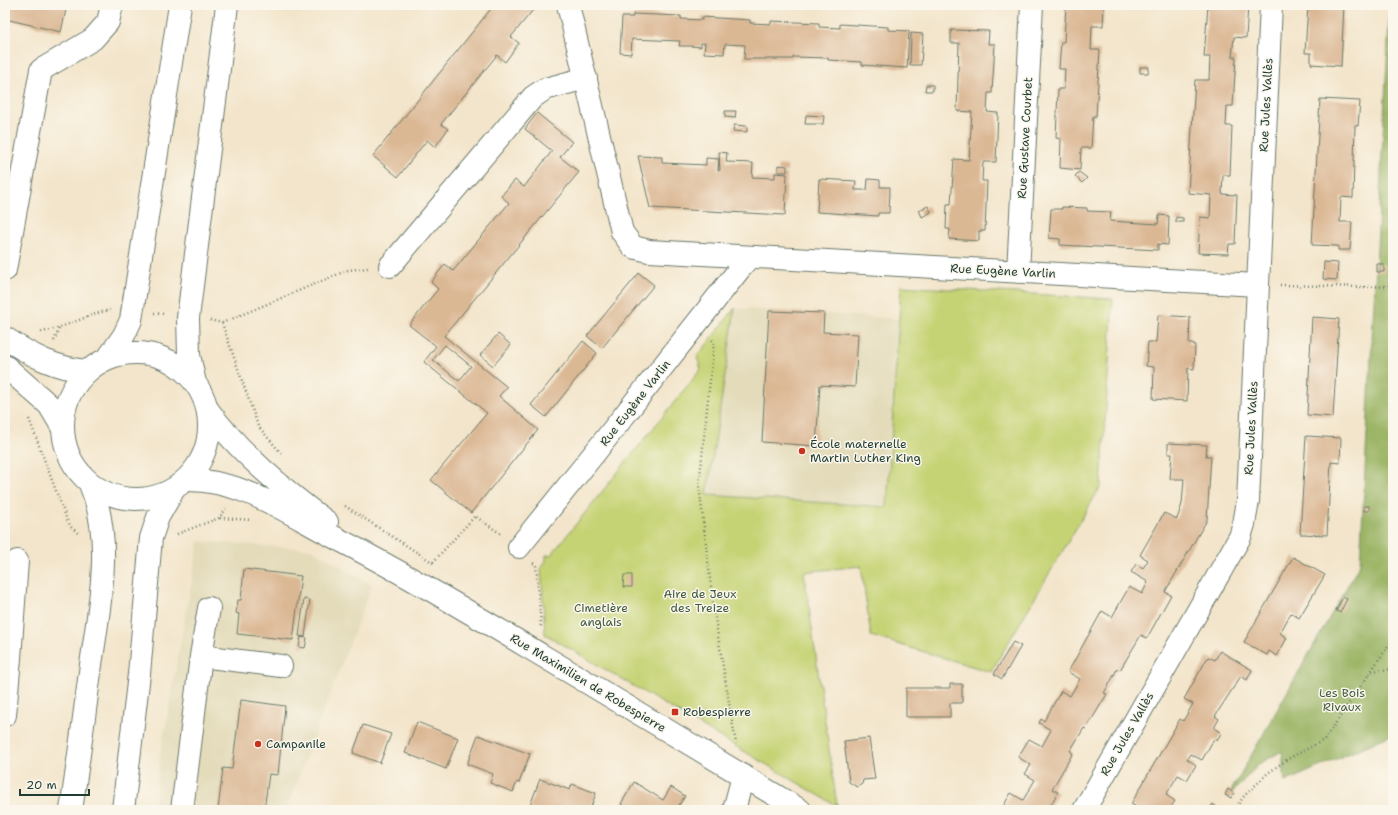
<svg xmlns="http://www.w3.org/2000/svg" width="1398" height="815" font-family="'Shantell Sans',sans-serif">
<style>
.built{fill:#e3dbba}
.green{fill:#c6d374;stroke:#728854}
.forest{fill:#9cb566;stroke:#5e794d}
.building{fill:#dbb894;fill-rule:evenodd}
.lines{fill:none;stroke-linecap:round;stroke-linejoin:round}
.minor-casing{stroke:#697869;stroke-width:24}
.major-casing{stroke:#697869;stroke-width:24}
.highway-casing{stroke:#697869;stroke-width:24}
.path{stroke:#697869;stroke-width:2.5;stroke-dasharray:1 3;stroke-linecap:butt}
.minor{stroke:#fff;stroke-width:22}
.major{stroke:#fff;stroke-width:22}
.highway{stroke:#fff;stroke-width:22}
.poi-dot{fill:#c8321e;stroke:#fbf7ec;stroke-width:1.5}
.labels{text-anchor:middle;stroke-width:3;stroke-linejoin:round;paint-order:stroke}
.street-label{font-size:12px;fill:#1f3d34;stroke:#fbf7ec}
.poi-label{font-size:12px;fill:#1f3d34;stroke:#fbf7ec;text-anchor:start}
.park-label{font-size:12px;fill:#405b41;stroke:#fbf7ec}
</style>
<rect width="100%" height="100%" fill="#fbf7ec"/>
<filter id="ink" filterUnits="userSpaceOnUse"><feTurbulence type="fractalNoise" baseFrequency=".025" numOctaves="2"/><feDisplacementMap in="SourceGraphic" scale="8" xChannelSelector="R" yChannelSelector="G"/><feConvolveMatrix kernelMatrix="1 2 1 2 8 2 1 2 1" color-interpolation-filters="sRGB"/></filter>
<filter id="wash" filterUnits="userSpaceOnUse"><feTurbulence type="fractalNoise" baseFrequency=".012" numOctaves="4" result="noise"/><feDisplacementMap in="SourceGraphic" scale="16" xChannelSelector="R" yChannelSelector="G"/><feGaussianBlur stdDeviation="0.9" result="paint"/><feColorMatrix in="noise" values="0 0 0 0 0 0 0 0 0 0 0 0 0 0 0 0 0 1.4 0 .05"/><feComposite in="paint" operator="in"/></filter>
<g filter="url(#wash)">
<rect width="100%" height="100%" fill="#f3e5cb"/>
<path class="built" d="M735,308l164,11 -11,188 -181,-12z
M199,541l112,8 61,36 -86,225h-132l6,-53z"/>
<path class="green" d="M901,286l212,13 -12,187 -110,186 -120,-36 -10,-70 -57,6 33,234 -292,-172 -4,-67 5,-6v-6h5l150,-186 -4,-12 38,-49 -28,187 180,12z"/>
<path class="forest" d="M1390,5h3v729l-108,48 -3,-31 -23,13 -32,34 133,-234z"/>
<g id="blocks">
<path class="building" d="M5,5h62l-6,27 -56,-13z
M494,5h43l-26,32 8,6 -14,19 -8,-7 -56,69 7,5 -13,18 -8,-7 -29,37 -25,-21z
M1066,5h38l-1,21h-11l-1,24h9l-4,66h-3l-2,32h-10l-1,22 -20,-2 1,-29 -5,-1 2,-49h6l1,-20h-6l2,-27h3z
M1208,5h40l-2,33 -12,-1 -2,20h4l-3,49h-6l-1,20h6l-2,49h-7l-1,19 15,1 -2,49h-6l-1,10 -30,-1 2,-36 10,1 1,-23 -23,-2 7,-113h14l1,-23h-6z
M1308,5h36l-3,61 -30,-2v-11h-6z
M633,14l48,2v3l21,1v-3l48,3v3l21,1v-3l48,2v4l21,1v-4l48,3v3l21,1 -2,37 -45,-3v-3l-34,-2v-2l-35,-1v2h-49l1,-14 -20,-1 -1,10 -20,-1 1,-10h-4v4l-11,-1h-11l1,-5 -48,-2 -1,15 -11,-1 2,-36h11z
M951,30l38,1 -1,13h7l-3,49h-4l-1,19 11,1 -2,49h-13l-1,19h5l-2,50h-6v10l-30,-2 1,-10h-4l1,-25h4l3,-45 15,1 3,-48 -15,-1 2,-68h-8z
M911,33l12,1 -2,31h-11z
M1140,67h9l-1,6h-8z
M926,85h7v6h-8z
M1320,99l40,2 -2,25 -3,-1 -2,73 -12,-1 -1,25h12l-2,28h-12v-4l-26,-1z
M725,111h11l-1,7 -10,-1z
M537,113l35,29 -12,15 19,15 -135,164 63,51 -8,9 39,34 -67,83 -40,-33 56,-67 -63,-51 12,-16 -27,-21 29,-36 -7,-7 14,-18 8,7 56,-68 -8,-7 14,-16 9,7 28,-36 -27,-22zM445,345l26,21 -12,15 -26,-21z
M806,115l18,1 -1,8h-18z
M734,125l13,1v6l-14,-1z
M719,152l8,1 -1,9 27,1 -1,14 23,1v-5l12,1 -2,41 -135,-7 -12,-52 24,1v6l44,2v-7l13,1 -1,12 2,-1z
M778,165l9,1v6h-9z
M1079,172l8,6 -5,5 -7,-7z
M819,179l37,2 -1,9h12l1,-11 12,1v7h10l-1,26h-11v3l-61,-4z
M928,206l3,6 -9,5 -3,-7z
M1062,207l25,1v3l24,1 -1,9 48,3 1,-9 10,1 -1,29 -10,-1v6l-98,-5v-6l-11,-1 2,-29h11z
M1176,217l7,1v4h-7z
M1324,262l14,1 -1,17 -14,-1z
M1377,264h7v8h-7z
M639,273l15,12 -52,63 -15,-12z
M769,311l55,2 -1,19 35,2 -3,53 -35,-2 -4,61 -54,-4z
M1158,315l32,2 -1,27h6l-1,25 -6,-1 -1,33 -34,-2 1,-32 -8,-1 2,-24h8z
M1312,317l27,2 -6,98 -26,-2z
M498,334l13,11 -18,21 -13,-11z
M583,341l14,12 -51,64 -15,-12z
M1306,436l35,2 -1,25 -9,-1 -4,73 -27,-1z
M1168,443l39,2 -1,11h5l-4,64 -42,72 6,3 -24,43 -6,-3 -21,35 -3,-1 -6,12 -7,12 3,1 -21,35 -2,-1 -14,23 3,2 -21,36 6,3 -10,18h-47l10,-17 12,7 12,-20 -10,-6 6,-9 -13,-8 11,-18 13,7 9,-16 -12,-7 2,-4 3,2 17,-30 9,5 10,-17 -12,-7 34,-61 10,6 17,-30 13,7 6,-12 -17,-10 5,-8 7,4 5,-8 -8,-5 24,-42 13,6 5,-15 2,-25h-14l2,-25h-4z
M1364,506h5v5h-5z
M1293,557l32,18 -26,43 -8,-5 -11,20 7,5 -10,18 -8,-5 -2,4 -23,-13z
M244,569l57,7 -8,64 -56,-6 2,-20 -3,-1 2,-13h3z
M624,575h8v12h-9z
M1343,597l4,2 -7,14 -4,-3z
M304,599l6,1 -5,37 -6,-1z
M301,637l6,1 -2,10 -6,-1z
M1013,642l8,4 -19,33 -8,-5z
M1220,651l32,19 -5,10 -6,-4 -26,40 4,3 -5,9 7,5 -4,8 -3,-2 -12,21 -12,-6 -3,5 9,6 -9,15 -9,-5 -12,20 9,6 -6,9h-36l2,-4 -4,-2 49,-85 3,2 10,-17 -9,-5 24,-42 7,3z
M950,684h12v19h-12v14h-44v-29h44z
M241,700l44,6 -7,69 -9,-1 -5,36h-46l5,-42 9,1z
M417,722l41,16 -12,31 -41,-16z
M363,725l28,9 -11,29 -27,-10z
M478,735l52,19 -11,29 -2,-1 -4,10 -23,-9 3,-9 -26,-10z
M869,738l6,41 -12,1 -1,4 -5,3 -8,-5 -5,-41z
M540,779l30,11 2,-6 24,9 -6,17h-57l-4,-2z
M634,782l29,18 8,-13 14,9 -9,14h-46l-9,-6z
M1228,789l6,4 -3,5 -6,-3z
M1213,804l5,4 -1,2h-8z"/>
</g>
</g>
<g filter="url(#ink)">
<use href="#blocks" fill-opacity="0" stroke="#697869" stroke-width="1"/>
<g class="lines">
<g class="minor-casing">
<path id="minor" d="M568,5l54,227 11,15 16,4 608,34
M390,266l143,-169 12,-8 41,-11
M5,270l36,-200 52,-31 15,-17 4,-17
M1018,272l14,-267
M5,338c27,18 50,30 82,33
M5,366l44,39 13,22
M519,547l78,-97 152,-193
M201,656l80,10
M5,658h5l7,-97
M5,715l5,-57
M182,810l19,-154 8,-48
M734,810l9,-34
M1084,810l156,-273 4,-13 4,-23 23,-496"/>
</g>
<g class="major-casing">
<path id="major" d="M208,410c29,40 78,82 119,112
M186,480c54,-1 100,32 146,56 72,37 142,79 211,120 86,51 171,103 257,154"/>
</g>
<g class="highway-casing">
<path id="highway" d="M63 426a73 73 0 1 1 146 0a73 73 0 1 1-146 0Z
M108,358l16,-23 7,-15 49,-315
M195,383l-6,-28 -1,-37 39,-313
M71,810c7,-46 13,-92 19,-138 8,-60 25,-131 0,-188
M123,810l16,-136 12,-136 7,-21 16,-28"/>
</g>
<path class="path" d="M1280,285l85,2 28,-1
M154,313l11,1
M210,320l12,3 126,-53 20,-2
M222,323l36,103 23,27
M41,332c24,-4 45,-17 69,-22
M712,340l2,2 -15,143 15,127 22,132
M54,341l5,-12
M29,419l38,101 4,7 8,7
M345,506l90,58
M220,518l32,2
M177,534l42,-16 7,-9
M433,562l42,-46 26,18
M533,563l3,2 5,60 -1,3
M1372,671l21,-2
M1234,810l11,-15 23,-22 20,-14 36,-19 69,-101"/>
<use href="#minor" class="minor"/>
<use href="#major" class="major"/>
<use href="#highway" class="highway"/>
</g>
</g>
<g class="poi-dot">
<circle cx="802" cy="451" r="4"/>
<rect x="671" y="708" width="8" height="8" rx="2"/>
<circle cx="258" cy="744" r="4"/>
</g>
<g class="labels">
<g class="street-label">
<text transform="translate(1266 105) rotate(-87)" y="4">Rue Jules Vallès</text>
<text transform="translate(1025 138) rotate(-87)" y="4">Rue Gustave Courbet</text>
<text transform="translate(1003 271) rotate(3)" y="4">Rue Eugène Varlin</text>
<text transform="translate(635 403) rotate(-52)" y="4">Rue Eugène Varlin</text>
<text transform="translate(1251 428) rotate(-87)" y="4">Rue Jules Vallès</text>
<text transform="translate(588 683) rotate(31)" y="4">Rue Maximilien de Robespierre</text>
<text transform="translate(1127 734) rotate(-60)" y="4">Rue Jules Vallès</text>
</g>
<g class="poi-label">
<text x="810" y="448">École maternelle<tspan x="810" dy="14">Martin Luther King</tspan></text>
<text x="683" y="716">Robespierre</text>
<text x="266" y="748">Campanile</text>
</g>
<g class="park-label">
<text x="700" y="598">Aire de Jeux<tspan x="700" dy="14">des Treize</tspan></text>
<text x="601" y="612">Cimetière<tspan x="601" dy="14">anglais</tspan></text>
<text x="1342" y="697">Les Bois<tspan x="1342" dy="14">Rivaux</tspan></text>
</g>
</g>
<rect width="1398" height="815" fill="none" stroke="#fbf7ec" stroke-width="20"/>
<path d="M20 789v6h69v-6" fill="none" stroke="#1f3d34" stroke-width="2"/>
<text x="26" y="789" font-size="12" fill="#1f3d34" stroke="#fbf7ec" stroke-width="3" paint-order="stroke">20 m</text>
</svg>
